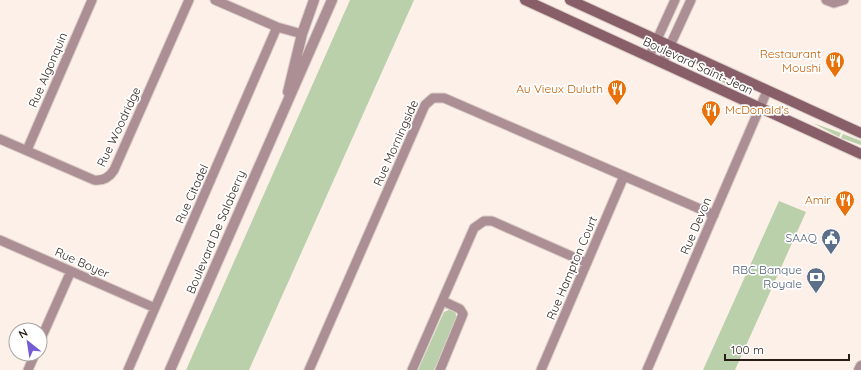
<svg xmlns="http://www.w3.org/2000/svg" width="861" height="370" font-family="Quicksand,sans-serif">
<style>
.green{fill:#bad0aa}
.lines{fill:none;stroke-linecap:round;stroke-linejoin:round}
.minor-casing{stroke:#dbcec7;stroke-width:11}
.tertiary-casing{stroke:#dbcec7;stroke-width:12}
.secondary-casing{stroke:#dbcec7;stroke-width:12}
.minor{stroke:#ac8f95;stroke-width:9}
.tertiary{stroke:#ac8f95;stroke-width:10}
.secondary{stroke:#885f69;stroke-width:10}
.labels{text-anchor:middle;stroke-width:3.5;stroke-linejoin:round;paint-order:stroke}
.food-label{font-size:12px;fill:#c56008;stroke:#fff;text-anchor:end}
.street-label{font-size:12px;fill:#281d17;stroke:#fff}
.service-label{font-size:12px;fill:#4e5e75;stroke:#fff;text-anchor:end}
</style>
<rect width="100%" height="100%" fill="#fdf0e9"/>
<path class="green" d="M350,0h64l-165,370h-63z
M707,74l39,14 -20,-4 -20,-9z
M813,123l28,10 -2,4z
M843,134l18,7v4l-20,-7z
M779,201l27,11 -71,158h-32z
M451,309l4,2 2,8 -23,51h-16l26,-58z"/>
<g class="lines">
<g class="minor-casing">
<path id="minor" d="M215,0l62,27 25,7
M826,0l8,3 10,-3
M649,57l26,-57
M662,63l29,-63
M0,139l94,41c9,1 15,-2 20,-10l75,-170
M27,150l65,-150
M0,240l155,68
M40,341l31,-70
M28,370l7,-16
M128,370l149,-343
M309,370l116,-265 8,-7h11l270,117
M412,370l62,-142 10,-7h8l95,42
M440,370l23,-56 -3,-5 -17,-8
M541,370l83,-194
M647,370l120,-279"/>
</g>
<g class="tertiary-casing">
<path id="tertiary" d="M288,92l14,-58 12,-34
M170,370l162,-370
M859,370l2,-4"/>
</g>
<g class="secondary-casing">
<path id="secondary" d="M525,0l336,154
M570,0l291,133"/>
</g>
<use href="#minor" class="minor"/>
<use href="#tertiary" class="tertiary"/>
<use href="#secondary" class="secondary"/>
</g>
<defs>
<g id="restaurant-pin" transform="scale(1)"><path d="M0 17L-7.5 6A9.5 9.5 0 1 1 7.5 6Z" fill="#e8710a" stroke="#fff"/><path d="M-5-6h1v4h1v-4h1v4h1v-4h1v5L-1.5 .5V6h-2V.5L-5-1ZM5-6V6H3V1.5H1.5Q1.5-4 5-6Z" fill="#fff"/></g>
<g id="civic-pin" transform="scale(1)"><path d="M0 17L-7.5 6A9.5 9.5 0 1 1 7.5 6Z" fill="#5c6f8a" stroke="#fff"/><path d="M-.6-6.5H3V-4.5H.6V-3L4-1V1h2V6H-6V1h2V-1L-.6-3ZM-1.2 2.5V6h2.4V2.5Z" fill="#fff"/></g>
<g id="bank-pin" transform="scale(1)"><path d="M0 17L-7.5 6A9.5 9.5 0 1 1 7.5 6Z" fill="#5c6f8a" stroke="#fff"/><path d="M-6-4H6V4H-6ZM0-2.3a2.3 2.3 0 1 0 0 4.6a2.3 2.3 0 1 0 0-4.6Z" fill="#fff"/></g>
</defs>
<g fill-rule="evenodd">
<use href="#restaurant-pin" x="835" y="61"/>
<use href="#restaurant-pin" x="617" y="89"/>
<use href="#restaurant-pin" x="711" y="110"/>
<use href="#restaurant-pin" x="845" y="200"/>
<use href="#civic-pin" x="831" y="238"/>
<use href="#bank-pin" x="816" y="277"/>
</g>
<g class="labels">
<g class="food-label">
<text x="821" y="58">Restaurant<tspan x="821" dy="14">Moushi</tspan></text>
<text x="603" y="93">Au Vieux Duluth</text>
<text x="725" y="114" text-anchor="start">McDonald's</text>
<text x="831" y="204">Amir</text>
</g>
<g class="street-label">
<text transform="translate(698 66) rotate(25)" y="4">Boulevard Saint-Jean</text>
<text transform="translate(48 70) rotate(-67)" y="4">Rue Algonquin</text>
<text transform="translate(119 127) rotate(-65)" y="4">Rue Woodridge</text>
<text transform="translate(396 143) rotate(-66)" y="4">Rue Morningside</text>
<text transform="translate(192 194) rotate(-66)" y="4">Rue Citadel</text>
<text transform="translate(696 226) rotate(-67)" y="4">Rue Devon</text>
<text transform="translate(216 232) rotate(-67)" y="4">Boulevard De Salaberry</text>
<text transform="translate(82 263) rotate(24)" y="4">Rue Boyer</text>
<text transform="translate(572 268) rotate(-67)" y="4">Rue Hampton Court</text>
</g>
<g class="service-label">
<text x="817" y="242">SAAQ</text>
<text x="802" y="274">RBC Banque<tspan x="802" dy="14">Royale</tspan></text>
</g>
</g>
<g transform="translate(28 342) rotate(330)"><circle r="19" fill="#ffffff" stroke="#a9a5a2"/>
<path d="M0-3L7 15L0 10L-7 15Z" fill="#745bd6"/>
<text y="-6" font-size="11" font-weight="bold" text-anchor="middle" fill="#281d17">N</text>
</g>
<path d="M725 354v6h124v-6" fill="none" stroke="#281d17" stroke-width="2"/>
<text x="731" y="354" font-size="12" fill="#281d17" stroke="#ffffff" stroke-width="3" paint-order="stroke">100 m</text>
</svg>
